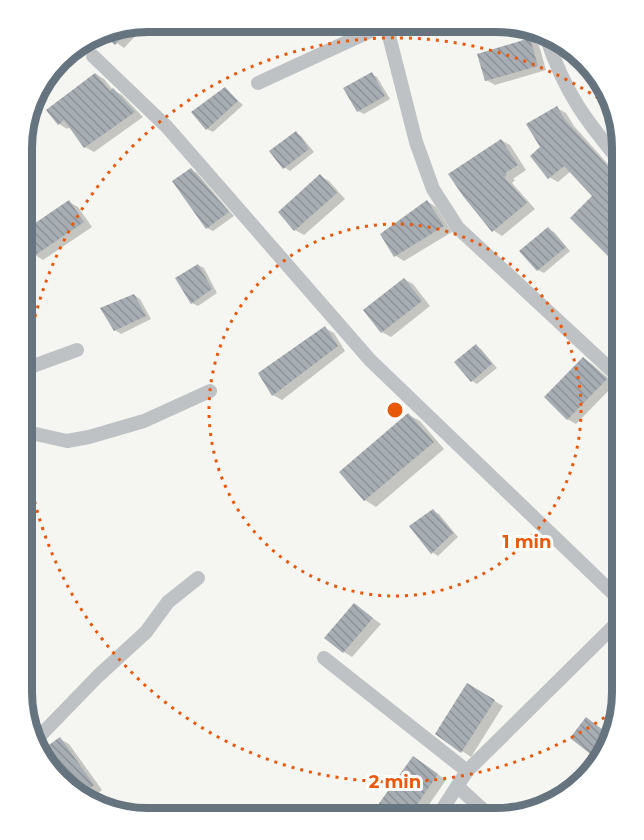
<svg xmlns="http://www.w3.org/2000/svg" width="644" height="840" font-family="Montserrat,sans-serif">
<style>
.shadow{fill:#0003}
.building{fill:url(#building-back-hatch)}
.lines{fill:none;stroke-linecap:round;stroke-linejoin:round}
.minor{stroke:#bec2c5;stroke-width:14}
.ring{fill:none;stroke:#e8590c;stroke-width:3;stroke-dasharray:3 6}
.rim{fill:none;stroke:#667480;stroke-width:8}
.centre{fill:#e8590c;stroke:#fff;stroke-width:3}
.ring-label{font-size:18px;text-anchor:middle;font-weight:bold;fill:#e8590c;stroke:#fff;stroke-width:6;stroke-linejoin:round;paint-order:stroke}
</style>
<defs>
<pattern id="building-back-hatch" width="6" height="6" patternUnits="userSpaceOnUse" patternTransform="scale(1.5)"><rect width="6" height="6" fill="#a7aeb3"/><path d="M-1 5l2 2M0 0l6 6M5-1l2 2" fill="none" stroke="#8c9297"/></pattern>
</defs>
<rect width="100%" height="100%" fill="#f5f5f1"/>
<path class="shadow" d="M144,27l-20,21 -24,-17 7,-3z
M530,40l9,5 7,25 -51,15 -9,-5z
M581,56l29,35 4,17 -38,-48z
M96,74l8,5 9,11 9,5 21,22 -49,35 -9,-5 -15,-20 -3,2 -8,-5z
M371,74l6,3 13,22 -26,15 -6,-3z
M225,89l18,16 -30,27 -6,-3 -14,-16z
M557,108l9,5 8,13 49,55v87l-29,-72 -23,-25 -13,11 -9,-5 -7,-29z
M296,133l5,3 13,16 -24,19 -6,-4z
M501,140l9,5 16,25 -13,9 2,1 -3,3 23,26 -33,27 -9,-6z
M191,170l6,3 37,43 -21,15 -6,-3z
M320,176l9,5 16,18 -41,36 -9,-5z
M69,202l9,5 14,20 -49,33 -8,-5 -13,-21z
M428,202l8,5 16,25 -48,29 -8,-5 -14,-22z
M548,229l6,3 16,19 -26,22 -6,-3z
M198,265l6,3 13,25 -19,13 -6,-3z
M404,279l9,5 17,22 -39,31 -9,-5z
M134,295l6,4 11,20 -30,15 -6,-4z
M325,328l9,5 11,18 -63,49 -9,-5 -13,-22z
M476,346l5,3 16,19 -20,16 -5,-3z
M584,359l8,5 23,20 -39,40 -9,-5z
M409,415l11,6 24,28 -68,58 -11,-7z
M433,511l6,3 19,23 -20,19 -6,-4z
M355,605l26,19 -29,33 -8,-5z
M468,685l35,21 -32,51 -34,-23z
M60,739l9,5 33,46 -14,12 -11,-5 -23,-26 -13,-18z
M422,763l24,17 -27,39h-28z"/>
<path class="building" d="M132,27l-17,18 -15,-13 7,-4z
M530,38l8,28 -53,15 -8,-27z
M372,72l13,24 -28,16 -14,-24z
M95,73l15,18 3,-3 22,24 -51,36 -20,-28 -6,5 -12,-15z
M225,87l13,14 -32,29 -15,-18z
M557,106l8,14 58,63v88l-53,-53 22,-22 -28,-30 -16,13 -18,-23 10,-9 -14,-23z
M296,131l13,18 -26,20 -14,-18z
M501,139l17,26 -13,8 2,2 -3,2 23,26 -35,29 -29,-36 -15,-22z
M191,168l38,44 -23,17 -34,-48z
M320,174l17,19 -43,38 -16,-19z
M69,200l15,22 -50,34 -12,-17v-7z
M427,200l17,26 -50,31 -14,-23z
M548,227l18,20 -29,24 -18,-20z
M198,264l14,25 -21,15 -16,-26z
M404,278l18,23 -41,32 -18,-23z
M134,294l12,22 -32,15 -14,-23z
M325,326l13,20 -66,50 -14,-23z
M476,344l16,20 -21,18 -17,-20z
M583,357l24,22 -40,41 -23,-23z
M408,413l26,29 -70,59 -25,-29z
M433,509l20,24 -22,21 -22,-28z
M354,603l19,15 -30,35 -19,-15z
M467,683l28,17 -34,53 -26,-19z
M586,717l25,19 -9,27 -32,-25z
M60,737l34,48 -16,13 -39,-46z
M413,756l25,18 -31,45h-19l-13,-10z"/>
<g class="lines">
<path class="minor" d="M386,24l30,118 17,47 25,39 165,153
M546,36c18,56 40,85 77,129
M93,56l74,71 203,233 253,243
M258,83l128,-59
M22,370l55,-20
M22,431l45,10 22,-4 55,-16 66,-30
M324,658l143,113
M33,743l65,-67 48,-44 22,-30 30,-24
M457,786l36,33
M436,819l31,-48 156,-154"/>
</g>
<g class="ring">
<circle cx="395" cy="410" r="186"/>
<path d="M619 707A372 372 0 1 1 614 109"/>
</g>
<path d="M0 0H644V840H0ZM148 32H496A116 116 0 0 1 612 148V692A116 116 0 0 1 496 808H148A116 116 0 0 1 32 692V148A116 116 0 0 1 148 32Z" fill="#fff" fill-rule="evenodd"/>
<path class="rim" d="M148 32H496A116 116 0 0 1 612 148V692A116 116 0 0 1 496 808H148A116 116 0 0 1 32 692V148A116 116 0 0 1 148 32Z"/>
<circle cx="395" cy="410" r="9" class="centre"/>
<g class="ring-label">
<text x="527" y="548">1 min</text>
<text x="395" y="788">2 min</text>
</g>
</svg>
